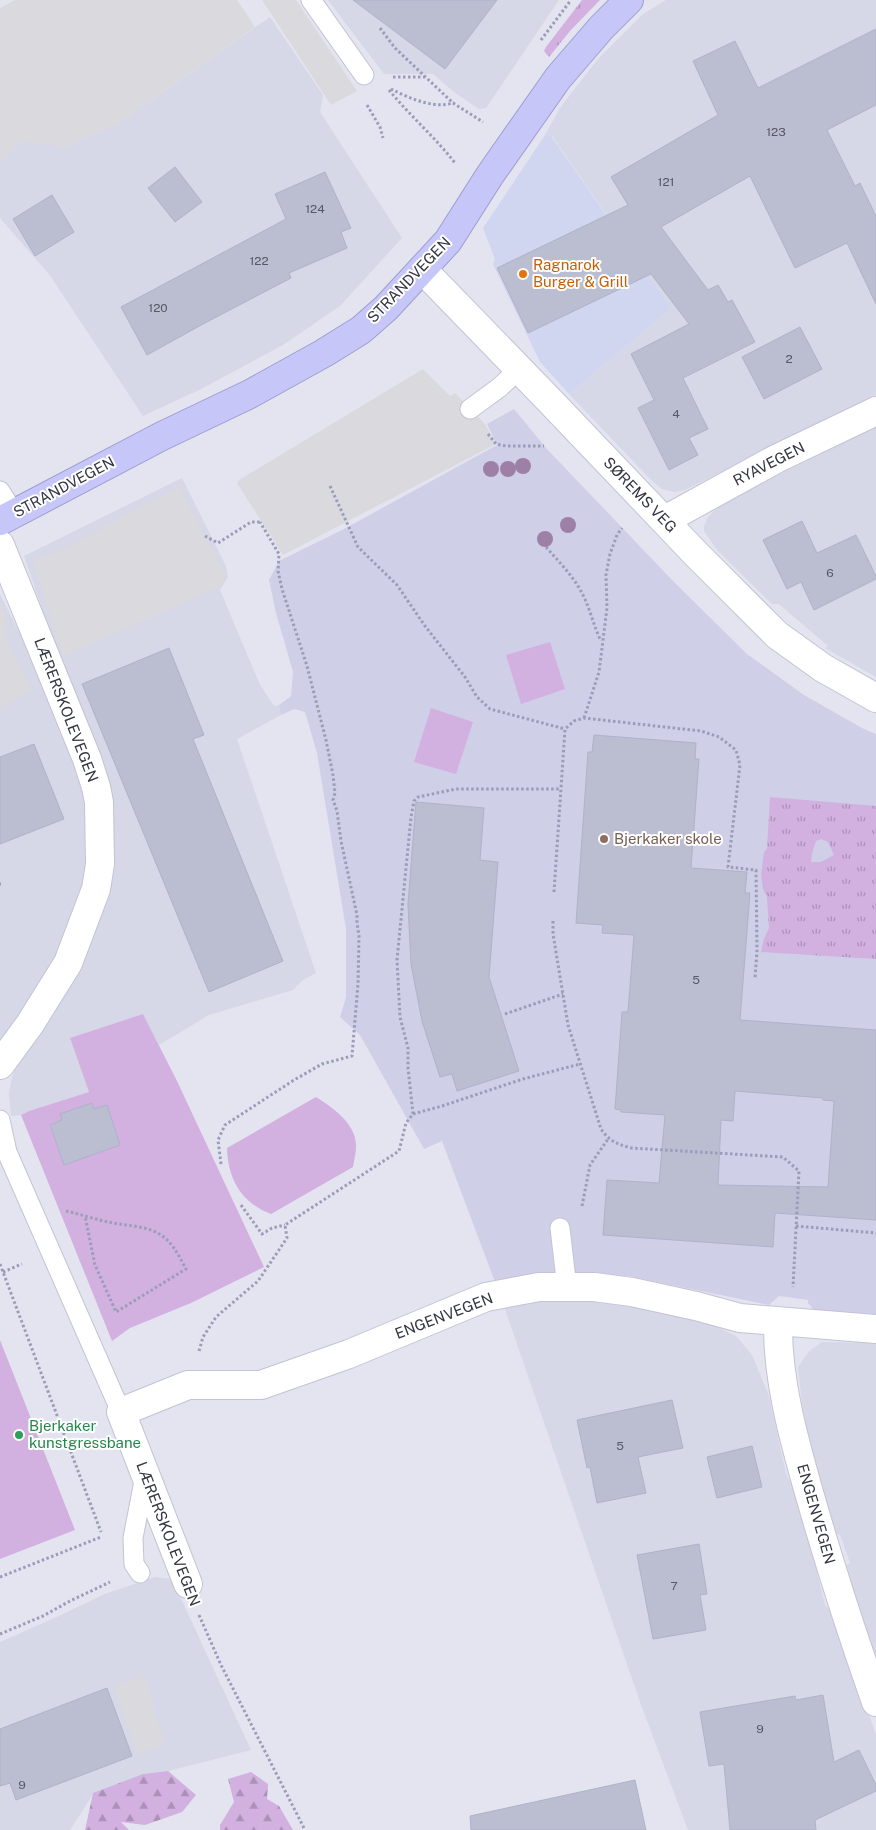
<svg xmlns="http://www.w3.org/2000/svg" width="876" height="1830" font-family="'Public Sans',sans-serif">
<style>
.residential{fill:#d6d7e7}
.commercial{fill:#d0d5f0}
.education{fill:#cfcfe7}
.grass{fill:url(#grass-tufts);fill-rule:evenodd}
.forest{fill:url(#forest-firs)}
.green{fill:#d2b0e0}
.parking{fill:#d9d9de}
.building{fill:#bbbdd0;stroke:#afb2ca;fill-rule:evenodd}
.lines{fill:none;stroke-linecap:round;stroke-linejoin:round}
.lane-casing{stroke:#c2c3d5;stroke-width:21}
.street-casing{stroke:#c2c3d5;stroke-width:30}
.secondary-casing{stroke:#9d9dd1;stroke-width:30}
.path{stroke:#9a9dba;stroke-width:3;stroke-dasharray:2.5 2.5;stroke-linecap:butt}
.lane{stroke:#fff;stroke-width:19}
.street{stroke:#fff;stroke-width:28}
.secondary{stroke:#c7c6f8;stroke-width:28}
.tree{fill:#9e80a7}
.food-dot{fill:#e8710a;stroke:#fff;stroke-width:2}
.education-dot{fill:#8d6e63;stroke:#fff;stroke-width:2}
.leisure-dot{fill:#2e9e5b;stroke:#fff;stroke-width:2}
.labels{text-anchor:middle;stroke-width:4;stroke-linejoin:round;paint-order:stroke}
.number-label{font-size:12px;fill:#565865}
.food-label{font-size:15px;fill:#c56008;stroke:#fff;text-anchor:start}
.street-label{font-size:15px;fill:#343641;stroke:#fff}
.education-label{font-size:15px;fill:#785e54;stroke:#fff;text-anchor:start}
.leisure-label{font-size:15px;fill:#27864d;stroke:#fff;text-anchor:start}
</style>
<defs>
<pattern id="grass-tufts" width="24" height="20" patternUnits="userSpaceOnUse" patternTransform="scale(1.25)"><rect width="24" height="20" fill="#d2b0e0"/><path d="M3 7l-1-3M5 7V3M7 7l1-3M15 17l-1-3M17 17v-4M19 17l1-3" fill="none" stroke="#ab90b7"/></pattern>
<pattern id="forest-firs" width="22" height="20" patternUnits="userSpaceOnUse" patternTransform="scale(1.25)"><rect width="22" height="20" fill="#d2b0e0"/><path d="M5 1l3.5 6h-7zM16 11l3.5 6h-7z" fill="#ab90b7"/></pattern>
</defs>
<rect width="100%" height="100%" fill="#e4e4f0"/>
<path class="residential" d="M328,0h231l-73,108 -7,1 -25,-17 -21,-18h-49z
M666,0h210v395l-191,95 -11,2 -12,-3 -11,-9 -82,-86 102,-86 -119,-172 -7,-1 15,-27 37,-48 46,-46z
M270,17l53,78 -3,17 82,126 -62,68 -57,39 -82,44 -58,27 -94,-142 -49,-56v-56l22,-22 41,7 56,-24z
M876,427v250l-51,-29 3,-2 -49,-42h-7l-54,-53 -14,-20v-5l4,-9 14,-14z
M182,478l44,88 2,11 -8,13 40,95 14,21 5,-1 2,10 -44,24 79,234 -13,7 -10,10 -84,25 -50,30 -16,-31 -73,24 19,54 -60,19 -8,4 -10,1 -2,-22 2,-13 5,-16 35,-51 59,-214 -4,-28 -37,-84 -45,-132z
M0,594l43,86 44,113 1,74 -14,54 -11,25 -33,58 -30,37z
M582,1299l46,5 81,19 27,13 16,19 17,41 17,78 7,12 25,82 -1,5 8,32 10,10 41,120v95h-188l-48,-128 -136,-396 26,-5z
M822,1342l54,1v319l-27,-78 -4,-18 5,-3 -10,-28 -8,-2 -18,-67 -12,-62 -4,-37 11,-16z
M155,1577l17,2 79,171 -83,21 -25,3 -49,19 -24,37h-70v-188l50,-22 55,-26z"/>
<path class="commercial" d="M545,135l6,1 120,172 -102,86 -29,-32 -47,-98 2,-5 -12,-31z"/>
<path class="education" d="M514,409l32,39 129,135 72,71 57,41 58,33 14,6v582h-44l-18,-6 -6,-7v-3l-29,-4 -10,9 -141,-29 -102,-1 -31,7 -53,-141 -18,8 -64,-114 -20,-18 6,-20v-68l-29,-176 -12,-41 -11,-3 -13,6 -2,-10 12,-9 2,-24 -17,-59 -7,-33 10,-19 65,-32 153,-84 -10,-21z"/>
<path class="grass" d="M582,0h18l-30,31 -21,26 -5,-6 2,-4z
M770,797l106,9v153l-115,-7 3,-13 5,-11 -2,-31 -4,-8 -2,-14 3,-23 3,-3zM821,839l7,3 6,13 -13,7h-10l1,-9 4,-12z"/>
<path class="forest" d="M168,1771l28,24 -14,17 -37,13 -24,-3 8,8h-44l8,-37 50,-19z
M251,1772l17,12 -1,15 12,7 14,24h-73v-5l14,-23 -6,-23z"/>
<path class="green" d="M550,642l15,47 -44,15 -15,-49z
M431,708l42,14 -17,52 -42,-12z
M143,1014l34,67 87,186 -73,36 -61,25 -18,13 -91,-226 8,-4 60,-19 -19,-54z
M316,1097c17,11 41,27 40,50 0,7 -2,13 -3,20l-82,47c-29,-11 -43,-34 -44,-66z
M0,1340l75,190 -75,29z"/>
<path class="parking" d="M15,0h222l18,27 -136,96 -56,24 -41,-6 -22,21v-154z
M262,0h34l61,91 -26,14z
M423,369l26,26 2,1 4,-3 30,31 11,20 -213,111 -46,-72 2,-3z
M179,487l47,88 -5,11 -157,70 -6,-15 -25,-80 21,-7z
M3,602l5,42 24,45 -32,20v-105z
M145,1676l20,68 -27,10 -25,-68z"/>
<path class="building" d="M353,0h144l-52,69z
M876,29v76l-49,25 28,56 5,-3 16,33v88l-29,-61 -52,25 -45,-92 -89,51 47,63 10,-5 10,17 4,-2 23,42 -72,36 25,51 -19,9 9,17 -29,15 -31,-62 16,-8 -23,-46 58,-30 -38,-50 -123,59 -31,-65 131,-63 -17,-28 107,-62 -25,-54 42,-20 23,47z
M175,167l27,35 -27,20 -27,-34z
M325,172l26,56 -10,4 6,16 -58,25 2,5 -88,46 -56,31 -26,-48 165,-88 -11,-25z
M52,195l22,37 -39,24 -22,-37z
M800,327l22,42 -58,30 -22,-42z
M802,521l15,32 39,-18 20,41v3l-62,31 -13,-28 -14,7 -24,-49z
M169,648l35,87 -11,4 90,222 -74,31 -127,-308z
M594,735l102,8 -1,16h4l-8,109 56,4 -2,21h5l-10,127 136,10v190l-101,-7 -2,34 -170,-12 4,-55 52,3 6,-68 -44,-3v-2l-6,-1 7,-97h6l6,-77 -32,-2 1,-8 -27,-2 12,-171h4zM735,1091l88,7v2l11,1 -6,86 -110,-2 3,-65 12,1z
M34,744l30,75 -64,25v-87z
M416,802l68,6 -4,52 18,2 -9,115 30,94 -62,20 -5,-17 -12,3 -18,-56 -11,-57 -3,-60z
M92,1103l2,6 13,-4 13,40 -56,20 -14,-40 12,-5 -2,-6z
M672,1400l11,48 -45,9 8,36 -49,10 -7,-36 -3,1 -10,-48z
M752,1446l10,41 -45,11 -10,-41z
M699,1544l8,50 -7,1 6,35 -53,9 -16,-84z
M107,1688l25,68 -116,44 -6,-17 -10,3v-57z
M823,1695l11,67 25,-12 17,35v6l-61,29 1,10h-86l-6,-66 -15,2 -9,-54 95,-16 1,4z
M635,1780l11,50h-175l-1,-14z"/>
<g class="lines">
<g class="lane-casing">
<path id="lane" d="M311,0l53,75
M470,409l30,-22 19,-18
M0,491l14,22
M0,1120l7,32 114,260
M560,1228l7,60
M140,1573l-6,-9 -1,-26 12,-62"/>
</g>
<g class="street-casing">
<path id="street" d="M423,270l128,132 145,152 81,81 46,33 53,30
M665,520l111,-61 100,-48
M0,545l87,214 9,28 3,15 1,62 -4,25 -28,74 -38,61 -30,41
M778,1322c-1,58 16,118 32,174 20,70 42,138 66,206
M188,1584l-67,-172 67,-27h73l88,-31 137,-57 53,-10h55l38,5 64,14 44,12 136,11"/>
</g>
<g class="secondary-casing">
<path id="secondary" d="M0,521l162,-85 88,-42 74,-41 37,-23 25,-22 62,-67 42,-66 68,-97 43,-50 28,-28"/>
</g>
<path class="path" d="M380,28l15,20 58,55
M541,40l30,-40
M393,77h34
M391,89c18,9 42,20 62,14l30,19
M389,90c21,26 46,47 66,73
M367,105l13,22 3,11
M488,434l8,10 10,2h38
M330,486l28,61 39,38 28,41 40,51 12,20 13,12 75,20
M205,536l13,7 33,-21h10
M546,547c14,16 29,31 38,50 7,15 10,30 17,44
M584,718l15,-46 8,-64 -1,-33 4,-21 7,-19 5,-7
M0,884h1
M554,892l11,-163 9,-8 10,-3 117,13 18,6 17,13 4,15 -12,102 28,3 1,81 -2,27
M553,921v13l15,91 33,104c8,12 16,15 30,19l152,9 16,14 -6,116
M505,1014l58,-20
M413,1114l-5,-46v-20l-8,-31 -3,-57 14,-143 3,-16 4,-4 38,-8h105
M221,1164l-3,-24 7,-15 69,-45 28,-16 30,-8 6,-72 1,-48 -2,-13v-8l-16,-74 -4,-30 -4,-11 2,-7 -2,-18 -7,-35 -19,-74 -25,-77 -4,-18 1,-17 -19,-32
M241,1205l21,29 10,-6 13,-3
M582,1206l8,-41 18,-26
M66,1211c14,3 28,8 42,11 17,4 38,3 53,13 12,8 18,21 25,34l-70,43 -21,-47 -10,-49
M796,1226l80,7
M0,1264l101,268
M3,1272l19,-8
M199,1351l4,-14 13,-20 42,-36 29,-43 -2,-13 114,-74 7,-28 7,-9 29,-8 81,-27 57,-15
M0,1577l101,-40
M199,1615l22,50 84,165
M0,1634l43,-18 27,-15 40,-19"/>
<use href="#lane" class="lane"/>
<use href="#street" class="street"/>
<use href="#secondary" class="secondary"/>
</g>
<g class="tree">
<circle cx="523" cy="466" r="8"/>
<circle cx="491" cy="469" r="8"/>
<circle cx="508" cy="469" r="8"/>
<circle cx="568" cy="525" r="8"/>
<circle cx="545" cy="539" r="8"/>
</g>
<circle class="food-dot" cx="523" cy="274" r="5"/>
<circle class="education-dot" cx="604" cy="839" r="5"/>
<circle class="leisure-dot" cx="19" cy="1435" r="5"/>
<g class="labels">
<g class="number-label">
<text x="776" y="136">123</text>
<text x="666" y="186">121</text>
<text x="315" y="213">124</text>
<text x="259" y="265">122</text>
<text x="158" y="312">120</text>
<text x="789" y="363">2</text>
<text x="676" y="418">4</text>
<text x="830" y="577">6</text>
<text x="696" y="984">5</text>
<text x="620" y="1450">5</text>
<text x="674" y="1590">7</text>
<text x="760" y="1733">9</text>
<text x="22" y="1789">9</text>
</g>
<g class="food-label">
<text x="533" y="270">Ragnarok<tspan x="533" dy="17">Burger &amp; Grill</tspan></text>
</g>
<g class="street-label">
<text transform="translate(409 280) rotate(-46)" y="5">STRANDVEGEN</text>
<text transform="translate(769 464) rotate(-27)" y="5">RYAVEGEN</text>
<text transform="translate(64 487) rotate(-28)" y="5">STRANDVEGEN</text>
<text transform="translate(640 495) rotate(46)" y="5">SØREMS VEG</text>
<text transform="translate(66 710) rotate(69)" y="5">LÆRERSKOLEVEGEN</text>
<text transform="translate(444 1316) rotate(-21)" y="5">ENGENVEGEN</text>
<text transform="translate(816 1514) rotate(74)" y="5">ENGENVEGEN</text>
<text transform="translate(168 1534) rotate(69)" y="5">LÆRERSKOLEVEGEN</text>
</g>
<g class="education-label">
<text x="614" y="844">Bjerkaker skole</text>
</g>
<g class="leisure-label">
<text x="29" y="1431">Bjerkaker<tspan x="29" dy="17">kunstgressbane</tspan></text>
</g>
</g>
</svg>
